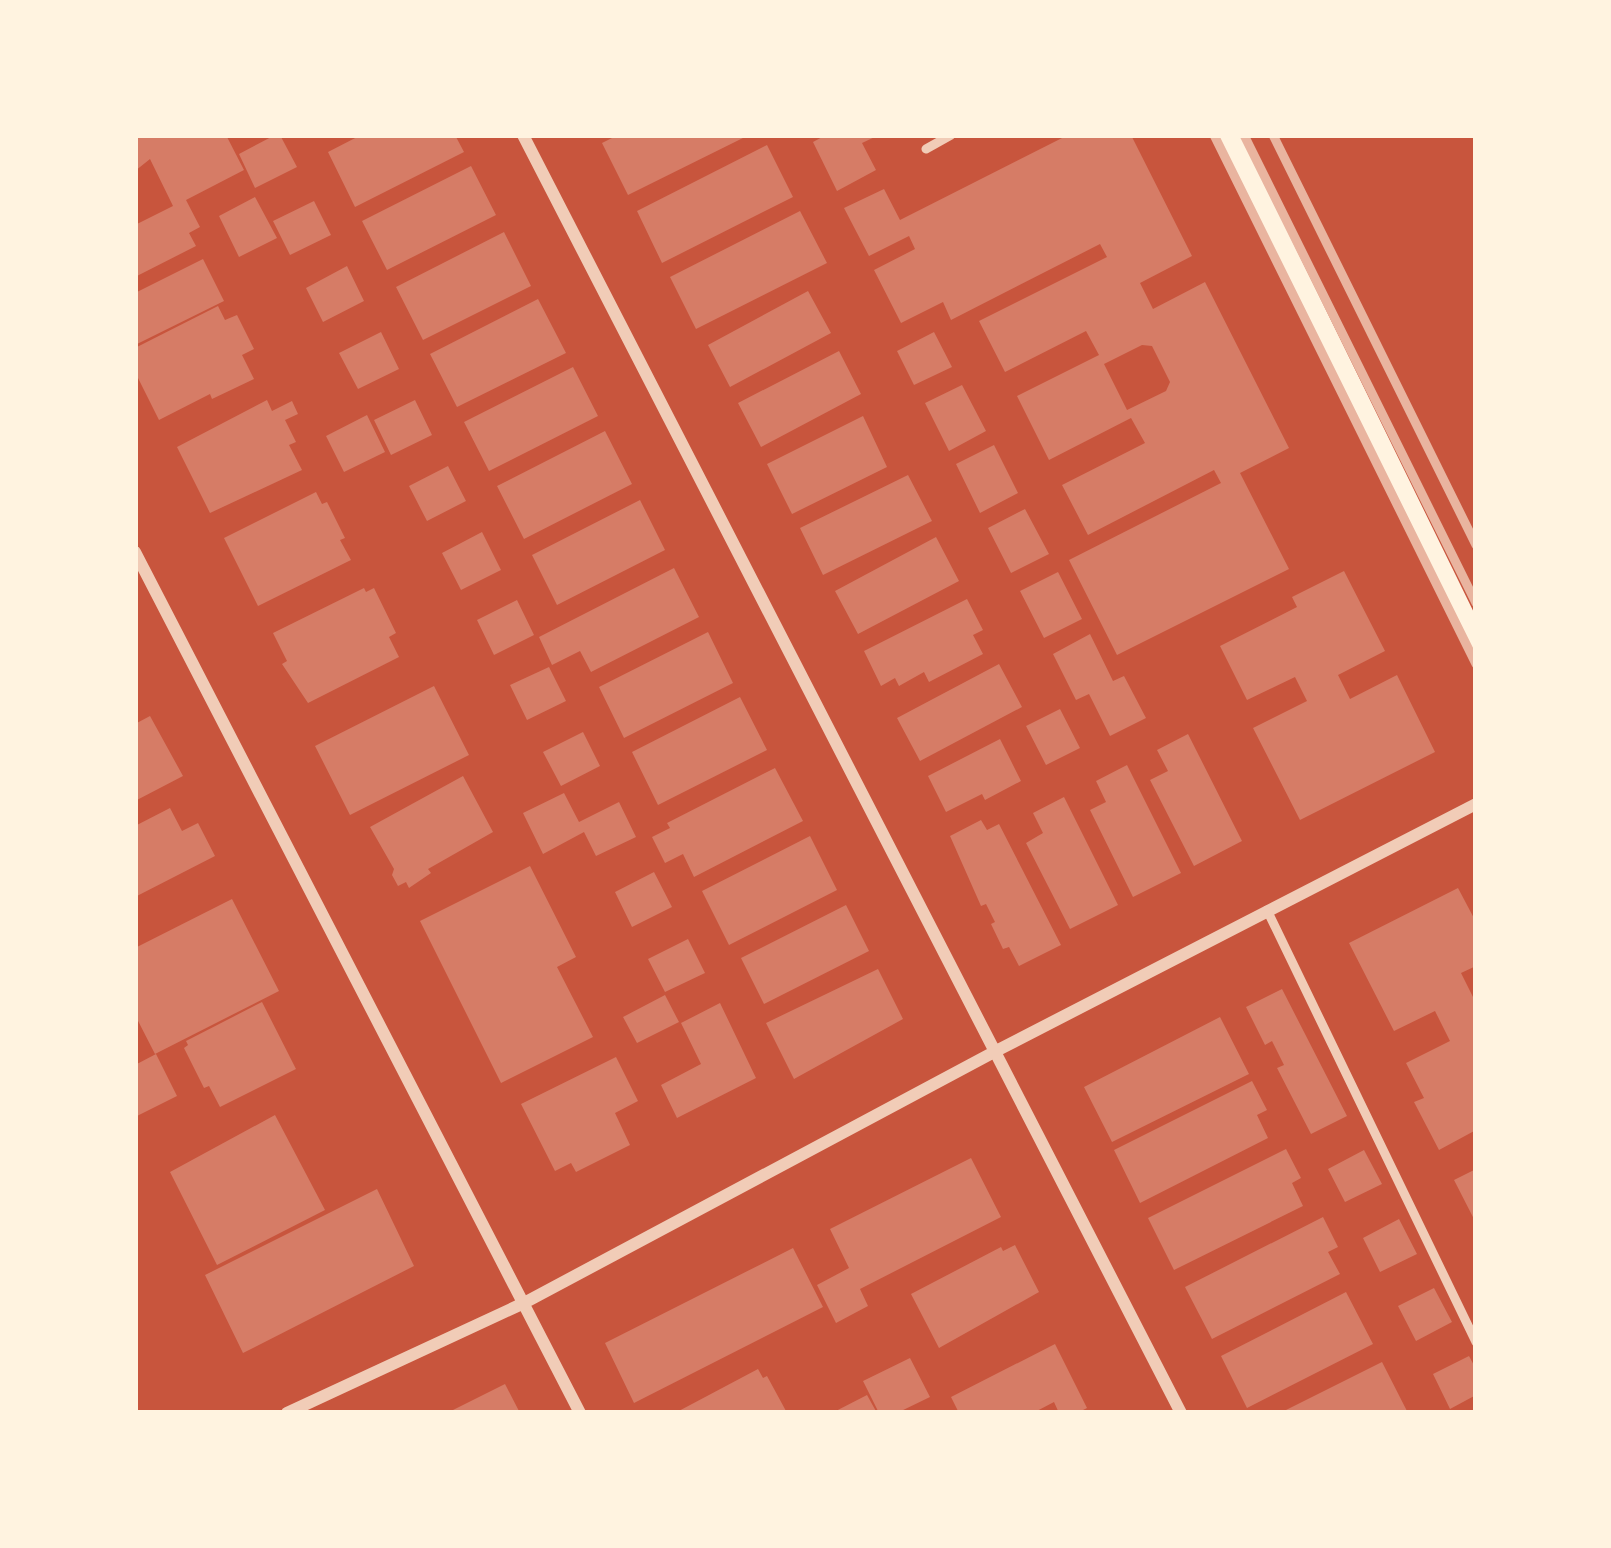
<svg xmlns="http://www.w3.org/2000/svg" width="1611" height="1548" font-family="Quicksand,sans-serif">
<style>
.building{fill:#d67c66;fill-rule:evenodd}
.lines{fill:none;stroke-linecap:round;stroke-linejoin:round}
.service{stroke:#f1ccb7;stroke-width:9}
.minor{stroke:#f1ccb7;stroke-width:12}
.secondary{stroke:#fff3e0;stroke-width:24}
.rail{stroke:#e9b49f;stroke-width:9}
</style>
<rect width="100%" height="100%" fill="#c8553d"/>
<path class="building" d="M135,135h91l18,35 -58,30 14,27 -11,6 7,13 -61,31v-52l38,-19 -23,-47 -15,12z
M275,135h5l17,32 -42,21 -16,-34z
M361,135h94l9,17 -109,55 -27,-55z
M618,135h131l-121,60 -26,-52z
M826,135h53l-17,8 14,27 -39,21 -24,-49z
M1068,135h63l61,121 -52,27 13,26 52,-27 84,166 -49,25 49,96 -172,86 -48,-95 152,-77 -7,-13 -126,65 -26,-50 83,-42 -14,-25 -82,42 -32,-64 82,-41 -13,-24 -81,41 -26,-51 128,-64 -7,-13 -149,76 -8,-18 -42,21 -27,-53 41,-21 -6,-13 -40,20 -25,-48 40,-19 16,31zM1142,345l10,1 18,36 -4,9 -39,19 -23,-46z
M767,145l26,52 -131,66 -25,-52z
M471,166l25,49 -109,55 -25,-49z
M255,197l22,41 -38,19 -20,-41z
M314,201l17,34 -41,20 -17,-34z
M800,211l27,52 -131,66 -26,-52z
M504,232l27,54 -108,54 -27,-53z
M203,259l21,42 -89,44v-52z
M347,266l17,35 -41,21 -17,-34z
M808,291l23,42 -101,54 -22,-42z
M538,299l28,54 -109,54 -27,-53z
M218,306l7,14 12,-5 17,34 -12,6 12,24 -42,20 -2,-5 -51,26 -24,-48v-24z
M381,332l18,37 -41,20 -19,-36z
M934,332l18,35 -38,18 -17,-34z
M839,351l22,43 -100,53 -23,-44z
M573,367l25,49 -109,55 -25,-49z
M962,385l24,46 -37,20 -24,-48z
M267,400l5,11 20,-10 6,13 -13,6 11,22 -7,3 13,25 -92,43 -33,-66z
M415,400l17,35 -41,20 -17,-35z
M367,415l18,37 -41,20 -18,-36z
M863,416l24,51 -95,47 -25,-50z
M605,431l27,53 -108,55 -27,-53z
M994,445l24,48 -38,20 -24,-49z
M448,466l18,35 -39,20 -18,-35z
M908,475l24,46 -109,54 -23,-47z
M316,492l6,12 5,-2 18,36 -5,2 11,20 -93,46 -34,-68z
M640,500l25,50 -108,55 -25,-50z
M1025,509l24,45 -38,19 -23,-45z
M482,532l19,38 -40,20 -19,-37z
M936,537l23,44 -101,53 -23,-43z
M674,568l25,49 -108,55 -11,-21 -28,14 -13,-28z
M1344,571l41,80 -47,24 12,24 47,-24 38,77 -135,68 -47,-92 54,-27 -12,-24 -48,23 -27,-54 77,-39 -5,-10z
M1058,572l24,47 -38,19 -24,-47z
M364,588l2,4 8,-4 22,45 -7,4 10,20 -91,46 -26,-39 5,-3 -14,-28z
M967,599l16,31 -10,5 10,19 -54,28 -5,-10 -25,14 -4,-8 -14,8 -17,-35z
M517,600l17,35 -40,20 -17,-35z
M708,632l25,51 -109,55 -25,-51z
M1090,634l23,47 11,-5 22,42 -36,18 -21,-42 -13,6 -23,-46z
M999,664l23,43 -102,54 -23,-43z
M549,667l17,34 -39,19 -17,-35z
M434,686l35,69 -119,60 -35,-69z
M740,697l27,53 -109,55 -26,-53z
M1060,709l20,39 -34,17 -20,-39z
M150,716l33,60 -48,25v-77z
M583,732l17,34 -39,20 -18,-34z
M1188,734l54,107 -48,25 -44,-86 18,-9 -11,-21z
M1000,739l21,42 -36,19 -3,-6 -36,18 -18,-36z
M1127,765l54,108 -48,24 -43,-87 16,-8 -10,-21z
M775,768l28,53 -109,56 -11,-23 -18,9 -13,-26 18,-9 -3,-5z
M463,776l30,56 -65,37 3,4 -22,15 -3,-6 -8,4 -6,-11 2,-6 -24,-42z
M564,793l15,29 40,-20 17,35 -40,19 -12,-24 -41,22 -20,-41z
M1064,797l54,108 -48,24 -44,-86 17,-10 -10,-20z
M170,808l12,23 16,-8 17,33 -80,41v-71z
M981,820l6,10 12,-6 62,121 -42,21 -10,-19 -6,2 -12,-25 4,-2 -9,-18 -5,2 -31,-70z
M810,836l27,54 -108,55 -27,-54z
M530,866l46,91 -19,10 36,70 -92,46 -81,-162z
M654,872l18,35 -40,20 -17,-35z
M1458,888l18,34v44l-15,7 15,30v127l-37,20 -25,-48 10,-4 -18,-35 44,-22 -15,-30 -41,20 -45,-88z
M232,899l47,92 -124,63 -20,-39v-67z
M846,905l23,46 -105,53 -23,-46z
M688,939l17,34 -40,19 -17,-33z
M878,969l25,50 -109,60 -28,-56z
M1282,989l65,127 -36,18 -34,-66 7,-3 -12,-24 -7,4 -19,-38z
M665,995l14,27 -42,21 -14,-26z
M262,1002l34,67 -76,38 -11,-21 -5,2 -20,-40 4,-3 -2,-4z
M720,1003l36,75 -79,40 -16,-33 40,-21 -20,-41z
M1220,1017l29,57 -137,68 -28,-55z
M156,1054l21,42 -42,21v-52z
M616,1057l22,44 -23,12 15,32 -54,27 -5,-9 -16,8 -34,-67z
M1252,1081l15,29 -10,5 11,23 -128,65 -26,-53z
M275,1115l50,95 -108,55 -47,-93z
M1286,1149l15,29 -9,5 11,23 -129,64 -26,-52z
M1364,1150l18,34 -37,18 -17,-33z
M971,1158l30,59 -141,72 8,17 -32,17 -19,-38 32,-17 -19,-39z
M1476,1169v54l-22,-43z
M377,1189l37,77 -171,87 -38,-78z
M1323,1217l15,30 -10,5 12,22 -128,65 -27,-52z
M1399,1219l18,35 -37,18 -17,-34z
M1015,1245l24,47 -100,56 -28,-54 90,-47 2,4z
M793,1248l30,59 -189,96 -29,-60z
M1434,1288l18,34 -36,19 -18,-35z
M1346,1292l27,52 -126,64 -26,-52z
M1055,1344l32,64 -10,5h-18l-5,-11 -21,11h-74l-8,-16z
M1469,1356l7,13v26l-26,14 -17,-35z
M910,1358l20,39 -33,16h-18l-16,-32z
M1382,1362l26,51h-128z
M758,1369l5,9 4,-2 19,35 -111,2z
M505,1384l15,29h-73z
M867,1395l10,18h-45z"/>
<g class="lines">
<path class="service" d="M926,149l25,-14
M1267,910l209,432"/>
<path class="minor" d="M523,135l658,1278
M135,552l445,861
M287,1413l237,-110 472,-252 480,-247"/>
<path class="secondary" d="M1227,135l249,509"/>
<path class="rail" d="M1214,135l262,529
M1244,135l232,468
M1273,135l203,410"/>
</g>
<rect width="1611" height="1548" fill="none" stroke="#fff3e0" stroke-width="276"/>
</svg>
